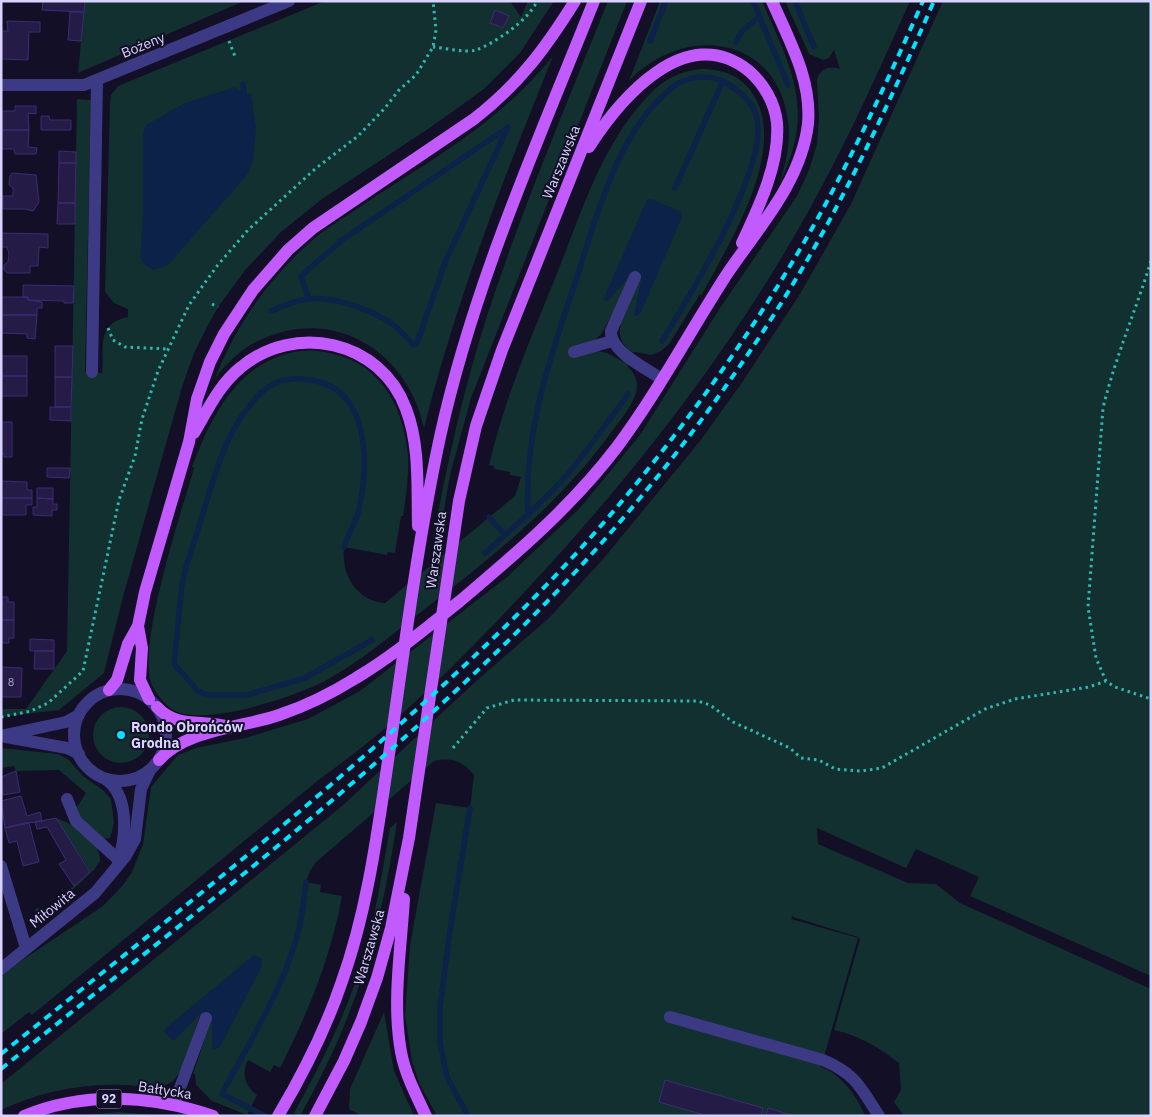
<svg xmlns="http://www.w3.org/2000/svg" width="1152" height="1117" font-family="'IBM Plex Sans',sans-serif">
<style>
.green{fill:#12302f}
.water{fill:#0c2248}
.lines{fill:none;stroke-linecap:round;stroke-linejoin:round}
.stream{stroke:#0c2248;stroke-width:5.5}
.building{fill:#241b47;stroke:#3b2d73}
.path{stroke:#2fb8b0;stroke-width:3;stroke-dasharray:2.5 4;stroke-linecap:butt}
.minor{stroke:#3d3a85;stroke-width:12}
.major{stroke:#c25bff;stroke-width:12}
.rail{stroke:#00e5ff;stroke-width:4;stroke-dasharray:8 6;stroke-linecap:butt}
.poi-dot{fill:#00e5ff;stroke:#130f26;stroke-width:2}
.labels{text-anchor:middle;stroke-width:4;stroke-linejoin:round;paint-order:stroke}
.number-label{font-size:11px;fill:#aca6d1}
.shield{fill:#130f26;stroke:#9e99be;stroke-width:1}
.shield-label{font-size:12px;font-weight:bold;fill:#d9d4ff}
.street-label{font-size:14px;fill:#d9d4ff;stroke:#130f26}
.poi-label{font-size:14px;font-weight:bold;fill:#d9d4ff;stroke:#130f26;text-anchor:start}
</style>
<rect width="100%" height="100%" fill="#130f26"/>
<path class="green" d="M85,1h159l-166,72z
M325,1h185l11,16 7,-16h26l-34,52 -36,36 -53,38 -109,72 -41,33 -35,37 -28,38 -11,20 -13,26 -12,34 -58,206 -20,80 -45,37 -58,7v-8h25l41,-58 10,-552 14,1 -6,272 17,1c3,-26 -7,-49 26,-56v-8l-14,-6 -9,-11 5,-188 1,-9 7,-9z
M608,1h19l-156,397 -21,77 -10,58 -7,6c14,-75 30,-148 53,-220 35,-108 80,-213 122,-318z
M660,1h102c29,67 54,109 18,181 6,-20 11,-41 8,-61 -11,-87 -105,-97 -159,-40z
M785,1h125c-25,56 -50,112 -78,166 -82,160 -191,301 -314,432 -60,64 -124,128 -197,179l-289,237 -3,-3 -28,22v-57l20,-16 82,-55 20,-21 9,-13 11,-28 8,-57 27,-32 18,-7 49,-10 63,-19 52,-28 147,-114 73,-69 60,-73 80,-127 77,-112 12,-26 8,-26 2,-26 -2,-39c5,-12 13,-13 23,-10l-6,-19 -5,8 -6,2 -14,-6z
M943,1h208v975l-181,-80 9,-19 -63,-28 -10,19 -89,-40 1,16 90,39 28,1 24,19 191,86v127h-247l-10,-14 7,-12 -2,-27c-19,-15 -41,-28 -65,-33l26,-91 -2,-2 -65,-20v-2l-2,4 67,19 -37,129c20,7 37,30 44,49h-428l-18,-33 -7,-22 -7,-46 5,-70 26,-142 34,5 4,-33c-11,-14 -23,-18 -40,-14l-118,101 -6,9 -4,11 15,3 -1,7 22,4c-11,61 -34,117 -62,172l-6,-3 -4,7 -22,-12c-7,14 -3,26 9,35l-10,20 -35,-14 -16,-16 -1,-11h-2l18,-54 -11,-4c-8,19 -13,52 -27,65 -11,10 -36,4 -49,4 -42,-2 -85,7 -123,25v-26l341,-278 131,-122 76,-66 55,-60 96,-117 43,-60 57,-87 51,-90z
M553,56c-50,124 -96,242 -129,372 -16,-77 -92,-124 -166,-87 -17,8 -31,22 -43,37 23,-57 58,-106 106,-145 19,-14 37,-24 55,-37 66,-42 127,-78 177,-140z
M701,69c21,0 40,6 52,25 36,57 -25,151 -52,202l-1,-2 -31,50 -8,7 -10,4 -16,-3 -1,1c-11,-6 -17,-17 -13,-29l-11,-6 -8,15 -7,7 2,11 10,2 21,11 -1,2c8,7 12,16 9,27 -4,13 -15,26 -23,37 -51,71 -118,125 -187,178 -33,26 -66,54 -103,74 -30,15 -116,44 -148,29 -8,-4 -17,-15 -21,-22 -22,-33 29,-181 40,-221l-2,-1c14,-36 29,-71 60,-96 19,-14 41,-22 64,-20 59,5 87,49 92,104 1,21 -2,41 -5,61h-2l-6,37 -7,-1 -1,3 -43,-8c-3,28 13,54 41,56l130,-107 6,-19 -11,-2v-3l-16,-3v-3l-5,-1c15,-65 42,-127 67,-189 25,-62 45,-131 93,-181 15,-16 31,-24 52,-26z
M93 735a28 28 0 1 1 56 0a28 28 0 1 1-56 0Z
M1,748l57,6 10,5 15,17 20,14 8,9 3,24 -4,15 -7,1 -22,-18 -4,-14 9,-14 -27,-23 -43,1 -2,-5 -13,2z
M56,818c16,5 46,24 44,43l-6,9 -41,38 -14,5 -4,-2 1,-3 10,1 45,-37z
M397,822c-17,113 -41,194 -97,294l-6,-3c30,-54 57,-109 73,-168 10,-39 16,-78 23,-117z
M384,1012l10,59 20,45h-52l-13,-7 1,-20z
M118,1112l45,4h-88z"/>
<path class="water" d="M235,87l9,7 7,-1 5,35 -3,33 -6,14 -79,90 -14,5 -8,-4 -6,-8 3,-47v-78l3,-8 37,-21z
M651,199l30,13 1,5 -42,97 -4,2 -2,-1 7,-35 -11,-5 -22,26 -5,-1 44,-100z
M254,955l7,3 1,8 -42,81 -8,3v-32l-11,-5 -26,27h-3l-8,-9 2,-3z"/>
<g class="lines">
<path class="stream" d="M753,1l35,84
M795,1l19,46
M650,41l16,-40
M736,42l6,-11 17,-14
M243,84l1,10
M675,188l48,-107
M309,299l-8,-23 41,-36 165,-112
M271,311c11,-5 23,-10 36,-12 27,-3 62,10 84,24 8,6 16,15 23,22l3,-2 29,-83 62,-133
M528,516c-5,-85 24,-164 50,-242 20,-63 41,-145 95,-187 14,-11 37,-14 53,-4 12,7 26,18 30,32 16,48 -67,182 -94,226
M489,517l16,18
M344,547c4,-13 12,-25 15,-38 10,-45 11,-122 -49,-129 -18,-3 -36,0 -49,13 -37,35 -47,87 -62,133 -5,19 -14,39 -17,59 -3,26 -5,53 -8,79l24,27 9,4h40l58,-17 67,-38
M485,553c28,-25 56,-49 81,-77 22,-26 42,-54 62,-82
M265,1116l-43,-22c28,-54 65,-110 78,-170 3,-14 4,-28 6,-42
M468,1116l-21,-39 -7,-34v-36l10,-77 20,-122"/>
</g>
<path class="building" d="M43,1h42l-1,11 -42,-2z
M495,10l14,6 -6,12 -13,-5z
M70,12h14l-3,29 -13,-1z
M7,21l33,1v10h-11l-1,28 -27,-1v-28h7z
M15,106h21v8l-8,-1 1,17h-27v-19h13z
M41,116h8l1,4h21v10h-30z
M2,130h27l-1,17 9,1 -1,6h-21l-1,-5h-13z
M59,151l17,1v11h-17z
M59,163h17l-1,40h-17z
M12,173l24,2 3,27 -6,9 -8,-2h-22v-13h10v-8l-4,-3 1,-9z
M58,203h17v21h-18z
M1,233l47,1v14l-9,-1 -1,19h-8v7h-23l-3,-3v-5l4,-3 1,-8 -2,-7h-6z
M23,285l51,1 -1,17h-9v-2l-36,-1v-3h-5z
M2,297h26v3l14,2v6h-5v7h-36z
M1,315h36l-2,24 -8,-1v-4l-26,-1z
M55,346h18l-1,31h-17z
M1,356h26v20h-26z
M1,376h26v20h-26z
M55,377h17l-1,30h-16z
M50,407h21v14l-21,-1z
M1,422h11v35h-8v-3h-3z
M47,468h23l-1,10 -22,-1z
M1,481l26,1v8h5v8h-31z
M37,488h16v11l-16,-1z
M1,498h31v7h-6v10h-25z
M37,498l16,1v5h4v6h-5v6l-19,-1v-8h4z
M1,597h7v5h6v18h-13z
M1,620h13v18h-5v5h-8z
M30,639l24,1v11h-24z
M35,651h19v18h-20z
M1,667l21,1 -1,29h-20z
M16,771l4,21 -17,3 -2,-18z
M21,796l6,20 13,-4 2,9 -13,2 -1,-1 -23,6 -4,-27z
M56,818l34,54 -16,14 -15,-22 7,-4 -19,-33 -10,2 -2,-7z
M29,823l10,39 -16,4 -6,-25 -8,2 -4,-15z
M665,1080l98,28 -2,8h-53l-49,-14z
M768,1108l23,7 -1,1h-24z"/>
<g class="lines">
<path class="path" d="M229,41l7,18
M433,47c12,1 32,6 43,3 19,-7 53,-30 61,-49
M1151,261c-15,49 -36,97 -48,147l-15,199 8,51 10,23 9,6 36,12
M212,304l6,3
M108,328l5,12 12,7 42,2
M1,717l30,-6 17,-8 35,-32 36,-171 16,-44 7,-37 16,-48 31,-66 28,-39 31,-36 67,-61 43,-33 27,-28 14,-18 17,-15 17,-28 3,-17 -3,-29
M453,748l34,-40 27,-8 184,1 12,4 23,17 57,26 11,10 18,2 16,9 26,2 21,-3 103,-59 30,-10 74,-12 17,-6"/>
<path class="minor" d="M1,85h83l205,-84
M635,277l-24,54c-2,20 36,38 51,48
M574,352l38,-11
M92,372l5,-292
M74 735a46 46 0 1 1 92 0a46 46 0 1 1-92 0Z
M1,736l65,-14 13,-7
M6,737l61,11 12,6
M105,779c25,16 21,58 13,83
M67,799l9,22 45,41
M1,866l25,82
M1,969l94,-76 30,-36 10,-18 6,-50 9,-19
M670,1017l153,43c33,14 38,28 56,56
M174,1104l32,-86"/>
<path class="major" d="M589,147c31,-48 97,-127 160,-76 15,13 26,32 28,52 3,40 -18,84 -35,120
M194,433c13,-22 25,-48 46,-65 54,-46 141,-28 166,41 14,36 11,78 12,117
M138,626l4,22 -2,32 9,19
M109,690l8,-10 11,-36 10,-18 7,-34 44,-150 8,-43 13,-37 14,-28 29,-44 35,-40 25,-22 161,-109c45,-35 71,-70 101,-118
M157,707c20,22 45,12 72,20
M159,760c28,-31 82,-32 120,-45 27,-9 53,-22 77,-37 37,-22 70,-50 104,-77 57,-48 112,-95 157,-154 41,-55 73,-116 110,-173 31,-46 74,-92 81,-150 4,-44 -19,-84 -36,-123
M404,899c-3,50 -12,103 -3,153 4,22 15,43 25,64
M24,1116c60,-25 128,-21 189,0
M278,1116c25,-42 47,-85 63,-132 26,-72 36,-148 47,-223 16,-108 29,-217 52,-324 33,-151 97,-293 154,-436
M315,1116l29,-55 17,-39 16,-44 14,-50 18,-90 50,-337 17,-75 26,-76 139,-349"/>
<path class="rail" d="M1,1054c133,-107 268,-213 396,-327 83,-74 164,-151 235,-238 72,-88 137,-182 192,-282 36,-67 68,-136 99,-206
M1,1069c191,-155 394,-307 563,-485 103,-109 201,-242 271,-374 36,-68 68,-138 99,-209"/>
</g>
<circle class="poi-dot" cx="121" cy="735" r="5"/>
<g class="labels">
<g class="number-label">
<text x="11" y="686">8</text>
</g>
<rect class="shield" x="96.5" y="1089.5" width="25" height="19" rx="4"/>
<g class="shield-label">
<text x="109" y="1103">92</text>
</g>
<g class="street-label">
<text transform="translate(143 45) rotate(-22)" y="5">Bożeny</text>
<text transform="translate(561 162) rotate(-68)" y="5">Warszawska</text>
<text transform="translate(436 550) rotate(-82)" y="5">Warszawska</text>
<text transform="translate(52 908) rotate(-39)" y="5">Miłowita</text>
<text transform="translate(369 947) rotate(-74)" y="5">Warszawska</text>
<text transform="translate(165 1090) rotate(9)" y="5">Bałtycka</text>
</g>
<g class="poi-label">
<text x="131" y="732">Rondo Obrońców<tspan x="131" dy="16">Grodna</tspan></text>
</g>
</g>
<rect width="1152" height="1117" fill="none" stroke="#d9d4ff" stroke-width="5"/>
</svg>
